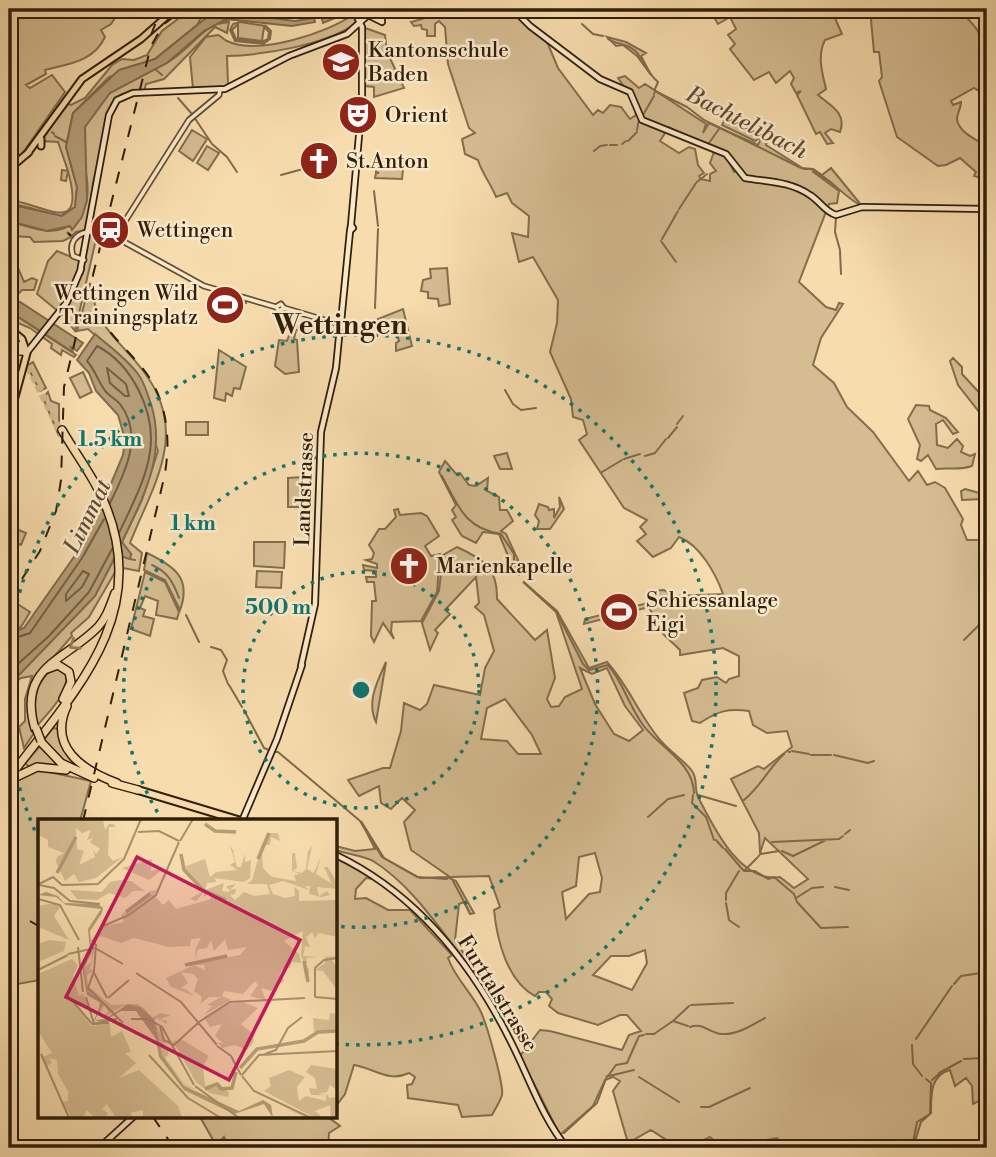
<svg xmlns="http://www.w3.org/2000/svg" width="996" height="1157" font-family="'Libre Bodoni',serif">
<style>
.green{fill:#d5bc91;stroke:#836e4e;stroke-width:2;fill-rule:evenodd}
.water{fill:#b49c76;stroke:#806a4b;stroke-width:2}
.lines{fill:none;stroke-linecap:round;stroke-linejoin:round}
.shore{stroke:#725e40;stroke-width:2}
.stream{stroke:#806a4b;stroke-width:2}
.tertiary-tunnel{stroke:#cfb68c;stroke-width:3.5;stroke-dasharray:3.5 2;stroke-linecap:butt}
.motorway-tunnel{stroke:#cfb68c;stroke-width:7;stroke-dasharray:7 3.5;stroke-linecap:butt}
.tertiary-casing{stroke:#624e33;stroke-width:7}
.secondary-casing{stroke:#311f0a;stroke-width:8}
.primary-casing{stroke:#311f0a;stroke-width:9}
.trunk-casing{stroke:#311f0a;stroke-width:10}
.motorway-casing{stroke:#311f0a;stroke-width:10}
.tertiary{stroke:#fae8ca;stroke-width:3.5}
.secondary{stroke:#fae8ca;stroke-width:4.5}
.primary{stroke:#f7dcad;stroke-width:5}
.trunk{stroke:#f7dcad;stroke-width:6}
.motorway{stroke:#f7dcad;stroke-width:7}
.rail{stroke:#311f0a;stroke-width:2;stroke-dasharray:12 12;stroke-linecap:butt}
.primary-bridge-casing{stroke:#311f0a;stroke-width:9;stroke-linecap:butt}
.motorway-bridge-casing{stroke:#311f0a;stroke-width:10;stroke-linecap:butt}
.primary-bridge{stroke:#f7dcad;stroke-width:5}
.motorway-bridge{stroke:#f7dcad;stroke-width:7}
.oneway{stroke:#947e5c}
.ring{fill:none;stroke:#0f766e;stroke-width:3.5;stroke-dasharray:3.5 7}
.labels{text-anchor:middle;stroke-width:5;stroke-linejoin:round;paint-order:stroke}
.poi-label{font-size:21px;fill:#311f0a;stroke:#fae8ca;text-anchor:start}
.street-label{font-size:21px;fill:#311f0a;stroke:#fae8ca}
.water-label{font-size:23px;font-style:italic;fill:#5f4b30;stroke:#fae8ca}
.district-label{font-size:28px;font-weight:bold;fill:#311f0a;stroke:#fae8ca}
.inset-river{fill:none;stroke:#b49c76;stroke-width:3.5}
.inset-road{fill:none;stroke:#a8906c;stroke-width:2}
.view{fill:#c2185b;fill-opacity:0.15;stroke:#c2185b;stroke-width:3.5}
.inset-edge{fill:none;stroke:#311f0a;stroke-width:3.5}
.centre{fill:#0f766e;stroke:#fae8ca;stroke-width:3.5}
.ring-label{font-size:21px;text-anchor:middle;font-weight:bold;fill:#0f766e;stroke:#fae8ca;stroke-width:5;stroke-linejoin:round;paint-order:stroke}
</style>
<rect width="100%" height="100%" fill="#f7dcad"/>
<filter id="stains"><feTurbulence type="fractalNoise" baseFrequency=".00286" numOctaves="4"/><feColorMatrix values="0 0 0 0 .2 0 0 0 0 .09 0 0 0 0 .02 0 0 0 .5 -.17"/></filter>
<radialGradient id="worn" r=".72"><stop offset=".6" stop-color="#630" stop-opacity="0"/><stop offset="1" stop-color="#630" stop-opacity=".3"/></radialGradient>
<path class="green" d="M9,9h112l-10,15 -10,6 4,7c-12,26 -39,27 -60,33l1,4 -20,11 4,3 22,-13 13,17 -43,62 -13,12 3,-136 -3,-1z
M191,9h26l-16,9 -4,7 -42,34 -46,18 -36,36 -7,34 11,40 -2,20 -14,9c-18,-3 -34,-11 -52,-12v-4c34,3 78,40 59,-29l-2,10 -5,-1 1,-10 6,1 -10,-29 -16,-1 23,-38 6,2 14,-7 27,-33 10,-6 12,1 13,-5 15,-24z
M414,9c32,0 63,5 95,0l36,28 13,31 35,47 5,-5 5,3 7,-8 11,2 9,12 6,-4 -2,-14 -16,-23 7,-2 14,12 6,-4 61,40 -3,9 6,-10 49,22 3,-6 6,2 -1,4 38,24h9l9,6 9,-7 31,38c-19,-9 -29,-27 -50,-35l27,20 -2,12 -8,1 -30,78 27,25 10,3 3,-7 4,1 -22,34 -8,27 21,18 13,24 26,25 36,49 9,-10 9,14 8,-3 10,6 18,31 -2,6 6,15h17l3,-7v564l-14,7 -1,-18 -6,-8 -11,8 -5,-16c-20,5 -19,26 -19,43l-10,9 -8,26h-127l-9,-10 -17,3 -11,7h-27l-12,-11c-29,15 -33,10 -59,-7l-23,13 -15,-52 7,-10 -7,-4 -8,3 -12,26 -33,29 -40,-79 20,-26 10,1 72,19 7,-15 12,-4 -14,-16h-7l-22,10 -40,-12 -9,-7 3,-7 -6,-7h-7l-4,4c-28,-15 -38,-56 -41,-86l6,-3 -11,-31 -39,1 -39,-27 -7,-28 11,-12 -13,-12 -11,11 -10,-6 -2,-17 -20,10 -11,-16 35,-12h7l11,-37 3,-28 16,7 7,-6 7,-19 46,10 5,-27 9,-17 -10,-36 -9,-8 4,-4 -3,-26 -31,33 5,4 -15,16 3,3 -8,17 -8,-27 17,-32 4,-36 14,-8c26,12 41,21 40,52l38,41 12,-10 8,48 -8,21 4,8 8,-1 6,-9 17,-8 -26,-77 -33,-30 34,29 32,57 18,-6c22,24 33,55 54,79 9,11 23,19 31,30 6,8 2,18 6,26 15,29 42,87 82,80l14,11 14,-9 -43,-41 -5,15 -1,-20 -28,-54 27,-13 6,3 28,-22 -5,-16 -20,2 -14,-8 -4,-14c-21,-3 -31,0 -49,12l-8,-2 -8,-28 14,-5 4,-8 15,-3 9,6 3,-4 10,-3v-20l-16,-8 -43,7v-5l-19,-18 -12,-25 -65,17 1,-5 63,-16 2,-12 14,-1 9,6 50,-2c-7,-20 -23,-49 -44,-57l-8,11 -18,9 -16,-16 9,-7 -6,-7 7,-7 -23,-12 -45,-68 8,-6 -4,-14 -10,-3 -2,-18 -21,-47 7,-29 1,-23 -25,-43 -14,5 -7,-29 16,4 1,-21 -17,-13 -5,-10 -11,4c-5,-14 -14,-23 -18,-37l-13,-6 -3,-15 13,-6 -6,-5 -21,-64 -3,-37 -6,-6 -4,3v12h-8v-6l-5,-1 -1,-4 -7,1 -3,-4 11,-3zM669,127c21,15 59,18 70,43l-5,2 -8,-16 -12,-4 -4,11 6,8 -6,3v7l-9,-2 -2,-3 5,-3 -6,-8 -3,-16 -6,-2 -10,6 -19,-12zM580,668l12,6 15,-6 18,38 18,24 -14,11 -15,-7 -19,-30zM505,699l27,36 9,19h-23l-11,-13 -26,-2 6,-31zM595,853l7,25 -2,14 -11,2 -23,25 -4,-27 14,-6 3,-29zM645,950l2,13 -15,27 -39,-15 18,-19h18z
M714,9h117l11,25 -17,6c-8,16 -3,32 1,49l-8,6c13,11 29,18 22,37l-9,-3 -6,4 8,10 -6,1 -7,-12 -4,2 -19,-39 4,-4 -5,2 -5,-9 3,-6 -4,-7 -14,12 -7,-11 -15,8 -24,-31 5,-5 -7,-9 8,-6 -6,-12 -12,7 -7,-12z
M870,9h92l-2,3c32,25 27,47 27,84l-13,-8 -23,13 2,4 8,-3c0,6 -4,12 -4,17 1,13 21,22 30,27v34l-13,-4 2,-4 -16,-14 -14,7 -8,1 -41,-29 -18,-56 3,-4 -3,-25h-5z
M354,14l2,9c-29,22 -93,32 -129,33l1,28 -4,4 -31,1 -3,-32 16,-20 12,-2c3,1 5,4 9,6 30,15 101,-8 127,-27z
M233,18l11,3 -14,-2 -13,5 12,-2 -2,11 -12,-6 -51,52 -18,5 -2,7 -22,3 -10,9 -19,80 -6,47 -11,2 -4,4 -5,-4 4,5 -8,4 -29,1 -4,-5 -21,-1v-5l8,1 1,-4 -9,-4v-3c21,6 44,17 63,3l-2,4c38,-38 1,-69 15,-101 5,-11 17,-27 25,-35 17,-15 39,-19 58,-30 23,-13 37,-40 65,-44z
M240,22l26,4 5,5 -1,8 -7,5 -28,-3 -5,-11 3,-6zM238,24v14l24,3 2,-14 5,5 -1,7 -6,3 -26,-3 -4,-9z
M365,28l20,7 2,17 17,36 -30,9v-10l-9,-1z
M607,37l19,5 20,11 -5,3 10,19 -14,-19 -14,-11 -7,1z
M728,114l12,8 6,-4 16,18 -7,5 -33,-16z
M192,130l15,9 -14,22 -14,-10z
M207,146l12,7 -11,17 -11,-7z
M377,158l27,2 -2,19 -27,-1 1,-5h3l-3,-1z
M91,219l9,3 -25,109 -14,-18 21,-39z
M57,251l24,10 -8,30 -14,21 -22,-18 11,-33z
M9,256h4l11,26 8,-4 5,2 -3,10h-12l-6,6 -7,-6z
M447,268l3,36 -11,2 -1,-7 -10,-1v-6l-7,-1 2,-11 8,-2 -1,-9z
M90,283c8,50 28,54 54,89 46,61 9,113 -14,171l12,10 -3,18 -21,-4 -29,50 -18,16 1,3 -34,39 -7,46 3,12 -10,15 -5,-21 6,-6v-22l7,-23 -11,2 -12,9v-7l10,-5 76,-79 21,-41 15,-1 -9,-12 20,-42 16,-49 -33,-90 -37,-32 -11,2z
M220,295l26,7v1l-14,-3 -3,13 -10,-4z
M403,309l9,37 -16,5v-8l3,-2 -4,-15 -12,3 -5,-10z
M9,311l67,44 -2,2 -12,-7 -1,5 -10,-7 1,-4 -22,-16 -21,-9z
M293,325l8,2v3h-5l-2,9 3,1 2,32 -14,2 -10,-8 4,-26 8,1z
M219,350l27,17 -6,22 -6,-1 -2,8 -6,-3 -1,8 -11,-3z
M953,358l9,9v7l25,27v21l-29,-37 -8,-24z
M33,362l13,26 -6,3 -13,-25z
M83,372l9,20 -12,6 -10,-20z
M48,392l3,9 8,3v32l-16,-38z
M916,405l13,1 1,4 16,8 12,14 -5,2 -10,-14 -7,4 1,21 11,3 9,-9 6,7 -2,6 9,4 5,-2 -3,12c-15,5 -21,1 -36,3l-8,-14 -7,6 -4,-2 3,-14 -12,-26z
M186,422h22v13h-22z
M507,453l5,16h-12l-6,-13z
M445,461l12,14 3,-2 9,12 7,1 12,-8 -1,13 12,6 1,13h7l6,11 -12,10 5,3 12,26 -7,3 -12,-29 -16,-2 -7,11 -14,-7 -10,-16 4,-3 -4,-7 4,-5 -17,-33z
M303,477l1,30h-16v-29z
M965,489l18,5 4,-2 -2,24 -1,-17 -22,1 -1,-9z
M559,497l5,12 -14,20h-13l2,-8 -4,-6 4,-11 9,3 1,3 5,-1v9l6,-11z
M398,509l2,6 21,-2 6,3 12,20 -14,10 6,10 9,-2 -3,38 -16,29 -29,1 -1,10 3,7 -11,-16 -9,19 -3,-6 1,-35h4l-2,-19h-7l-1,-5h10v-6l-12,-1 -1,-5 14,3v-4l-11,-4 6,-1 2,-6 -5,-8 10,-16h6l11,-12 -2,-7z
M9,526l17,7 -5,12 -12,-5z
M254,542h31l-1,26 -30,-2z
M147,553c27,13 45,25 33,57l-15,-30 -21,-10z
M257,571l25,1 -1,16 -25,-1z
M145,572l20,10 14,30 -2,7 -21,-4 2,-14 -13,-5 -5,12 5,2 -2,6 11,3 -4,17 -19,-7z
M16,603l14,9 -9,15 -12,5v-17z
M386,662l-10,60c-10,-20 2,-42 10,-60z
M56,667l10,4c4,22 -16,39 -29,55 -5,-23 -2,-46 19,-59z
M53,728l6,1 7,24 15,15 -19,-8 -19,-21z
M40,746l17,17 1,2 -29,2 -4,-4z
M35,769l56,12 -11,40h-40v159l-22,4 -6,-13 -3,1v-185l15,-14z
M361,821l23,37 36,20 27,-1 9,4 18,32 -4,1 -6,-12 -5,2 -4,36 28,43c-34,-39 -66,-95 -110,-122 -10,-5 -26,-7 -37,-11v-4l19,5 20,-2z
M336,858l38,21 -8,-1 -10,11 -1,10 11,-1 22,12h22l42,45 -4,3c7,20 23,34 32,52 6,11 24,75 22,85 -2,7 -7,14 -10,20l-30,2 -4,-12 -50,-7 -1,-13 5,-1 3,-7 -6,-4c-21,10 -35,-5 -55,-8l-9,29 -9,12z
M200,1117h128l12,9 -11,7 -1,15h-99l-5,-11 -8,8z"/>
<path class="water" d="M217,9h129l-12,4v3l23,-7 -34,14 -2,-8 -65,1 39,5 19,-3 1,4 -23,4 -66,-7 -22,12 -37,32 -57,30 -25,34 2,73 -5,17 -10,13 -2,-4 -23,5 -38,-10v-17l53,12 13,-9 2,-20 -11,-40 7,-34 46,-43 36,-11z
M9,299l11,3 63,41 -6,8 -6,-4 2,5 -64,-41z
M95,334c15,13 31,24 43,40 7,9 9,20 13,30 16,51 -8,93 -29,138l9,12 -1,5 -14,-4 -21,41 -76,79 -10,5v-46l15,-6 52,-74 21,-37 26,-62 2,-16 -7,-24 -22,-24 -7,-18 -12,-13z"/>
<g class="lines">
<path class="shore" d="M220,9l3,3 49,4 10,-6 32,-1
M107,368l19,16 3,12h-4l-15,-13z
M110,503c15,-30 34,-68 10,-99 -5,-6 -12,-8 -16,-15 -7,-10 -9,-19 -17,-28l10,-15c35,18 59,66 53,106 -4,28 -19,55 -31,81
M83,571l6,3 -7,13 -16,14v-7z
M9,640l21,-7 52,-75 22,-39
M9,672l40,-36 40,-44 23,-43"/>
<path class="stream" d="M570,9l2,2
M582,24l11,10 10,2
M608,39c10,6 23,5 30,15 7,10 10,20 20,28l-3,7
M155,69l7,6
M654,94l1,-3 32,16 17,13 97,48 12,1 13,10
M178,98l14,16
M643,115l11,-19
M194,117l18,27 15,13 10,15
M637,130l2,-11
M52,132l2,2
M55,136l11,6
M628,141l9,-9
M709,143l10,-14
M622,144l4,-3
M610,145h7
M594,151l6,-5 7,-1
M309,169l14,3
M281,175l22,-6
M697,182l10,-8
M374,191l4,35
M679,209l17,-26
M836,217l-1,15 5,18
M662,239l16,-28
M661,241l15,21
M840,251l1,23
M375,308l3,-79
M378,320l2,5
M505,390l8,14 8,6 15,-2
M677,424l6,-8
M668,438l9,-11
M645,456l10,-3 11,-14
M624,459l16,-5
M602,472l20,-12
M442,476c17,32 23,52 59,58l13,20v10l5,11
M986,557l1,-2
M130,559l5,1
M985,559l-3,9 5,17
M152,565c16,7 21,17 27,33
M524,582l32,29 27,53 6,6 19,-5c15,17 21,41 35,60 17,23 50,37 51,68
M186,615l13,27
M964,640l15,-15 8,-3
M211,647l10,3 6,10 -4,11 5,13
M229,685l13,22
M244,710l20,38 5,2
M792,751l17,3
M274,752h4l81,68
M789,752h1
M811,755h20
M834,755l34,8 6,-2
M693,795l-1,8 14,14 8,23
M698,795l38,11
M744,800c17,-14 24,-31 40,-46
M648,817l20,-18 16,-4
M360,821l22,36 35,20 30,2
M845,834l5,-4
M716,840l7,8
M772,842l67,-3 4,-3
M725,849l18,21
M782,851l11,5 33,-16
M761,854l18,-3
M758,857l3,-4
M745,870l12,-12
M744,871h11l13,8 6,-2 20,17 3,8 24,26 27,-1
M453,881l16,30
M835,887l14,3
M796,898l16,-10 11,-1
M726,900v-7l13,-22
M726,903l3,17 10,7
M954,984l7,-8 26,-4
M691,1005l42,-2
M673,1021l16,-15
M690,1027c13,-5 19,6 32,7 16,1 30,-9 43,-16
M646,1034h8l19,-13 15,5
M916,1039l36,-53
M912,1045l1,19 9,12
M982,1058h5
M964,1059l17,-1
M939,1073l22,-12
M608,1076l8,-11 11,-2 12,-27 5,-1
M609,1076l25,-6
M639,1077l40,25
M932,1080l7,-6
M701,1107h8l41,-19
M564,1133l33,-30 10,-27
M912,1148l5,-26 13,-8 1,-31 -5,-4"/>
<path class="tertiary-tunnel" d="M98,233l18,5"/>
<path class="motorway-tunnel" d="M9,341l23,33 30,61"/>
<g class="tertiary-casing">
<path id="tertiary" d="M90,232l8,1
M115,237l74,-117 30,-25 1,-5
M117,238l87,48 72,21 5,-3 3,4 -5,3 -3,-4
M84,260l-11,-4c-4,-12 1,-21 14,-24
M284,308l54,16"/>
</g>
<g class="secondary-casing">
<path id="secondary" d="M513,9l17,17 70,53 30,13 12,28 84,34 19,24c23,4 44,3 65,17 10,6 15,17 26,20l26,-8 125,2
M351,225l11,-123v-75l-9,-18
M80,272l29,-157 8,-15 16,-7 92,-4 64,-33 58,-22 21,-19 14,7 -1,-13
M341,322l2,3 -3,2 -2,-2 3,-3 9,-91 3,-3 -2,-3 -1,6
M28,351l39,-49 14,-33
M301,666l14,-62 6,-172 15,-64 4,-41
M242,821l35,-82 25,-74
M336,855c81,39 137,110 176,189 18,36 30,73 55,104
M99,1148l34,-31"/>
</g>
<g class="primary-casing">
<path id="primary" d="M141,39l34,-30
M41,139v7
M27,154l55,-75 59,-40
M9,169l20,-17
M9,351l8,33
M9,419l18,-66 -5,-14"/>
</g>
<g class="trunk-casing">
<path id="trunk" d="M138,790l103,31"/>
</g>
<g class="motorway-casing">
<path id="motorway" d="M9,323l16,29
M9,336l12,15
M47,669l11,-4 11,7 2,10 -8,17
M67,706c-19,41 15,64 50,77
M35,729c-18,-63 30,-68 63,-102 9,-10 12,-21 17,-34
M41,742l20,21 33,15
M9,778c61,-82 141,-158 98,-269 -11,-29 -30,-53 -45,-79
M12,779l25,-12 29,3
M112,783l26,7"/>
</g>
<use href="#tertiary" class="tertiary"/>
<use href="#secondary" class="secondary"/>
<use href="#primary" class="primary"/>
<use href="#trunk" class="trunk"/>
<use href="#motorway" class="motorway"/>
<path class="rail" d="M151,35l10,-26
M68,233l3,3
M9,599l31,-48 16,-40 5,-31 3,-93 25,-105
M83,821l81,-343c7,-34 4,-72 -15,-101 -25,-36 -60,-51 -56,-102l58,-229 12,-21 21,-16
M30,921l10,6
M153,1117l21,31"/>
<g class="primary-bridge-casing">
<path id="primary-bridge" d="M16,334l6,5"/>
</g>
<g class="motorway-bridge-casing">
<path id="motorway-bridge" d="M36,728l5,13"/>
</g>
<use href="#primary-bridge" class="primary-bridge"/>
<use href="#motorway-bridge" class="motorway-bridge"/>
</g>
<defs><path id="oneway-chevron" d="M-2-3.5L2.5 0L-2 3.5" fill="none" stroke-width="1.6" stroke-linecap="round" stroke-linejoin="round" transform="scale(1.75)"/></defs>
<use class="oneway" href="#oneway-chevron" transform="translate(74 645) rotate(147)"/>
<g class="ring">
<circle cx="361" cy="690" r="118"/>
<path d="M163 821A237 237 0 1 1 336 926"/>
<path d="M39 840A355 355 0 0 1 9 736M9 644A355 355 0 1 1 336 1044"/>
</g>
<defs>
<g id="school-disc" transform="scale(2.0125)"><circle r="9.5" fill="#8f2418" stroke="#fae8ca"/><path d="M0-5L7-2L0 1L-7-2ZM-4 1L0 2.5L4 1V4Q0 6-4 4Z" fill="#fff"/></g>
<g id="theatre-disc" transform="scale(2.0125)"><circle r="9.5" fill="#8f2418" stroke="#fae8ca"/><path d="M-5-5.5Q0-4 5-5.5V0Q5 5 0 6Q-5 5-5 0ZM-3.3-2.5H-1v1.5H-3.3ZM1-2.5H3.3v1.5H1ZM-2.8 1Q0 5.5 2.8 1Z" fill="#fff"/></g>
<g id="church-disc" transform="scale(2.0125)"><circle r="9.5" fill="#8f2418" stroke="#fae8ca"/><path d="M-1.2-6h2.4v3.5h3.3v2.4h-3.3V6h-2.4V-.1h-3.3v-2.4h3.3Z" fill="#fff"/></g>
<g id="station-disc" transform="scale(2.0125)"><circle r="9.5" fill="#8f2418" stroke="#fae8ca"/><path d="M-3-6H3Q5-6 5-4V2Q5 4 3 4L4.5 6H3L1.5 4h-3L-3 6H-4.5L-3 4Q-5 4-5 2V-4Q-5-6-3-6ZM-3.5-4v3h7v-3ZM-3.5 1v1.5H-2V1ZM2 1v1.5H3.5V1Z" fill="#fff"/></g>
<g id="stadium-disc" transform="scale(2.0125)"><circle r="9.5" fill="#8f2418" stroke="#fae8ca"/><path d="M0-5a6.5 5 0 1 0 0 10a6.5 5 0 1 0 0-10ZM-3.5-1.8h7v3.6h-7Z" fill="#fff"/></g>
</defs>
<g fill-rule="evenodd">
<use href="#school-disc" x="341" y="62"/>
<use href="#theatre-disc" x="358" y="115"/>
<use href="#church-disc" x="319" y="161"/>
<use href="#station-disc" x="110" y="230"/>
<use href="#stadium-disc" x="225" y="305"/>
<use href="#church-disc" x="409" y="566"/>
<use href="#stadium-disc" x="619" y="612"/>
</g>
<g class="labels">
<g class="poi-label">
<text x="368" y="57">Kantonsschule<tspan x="368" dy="24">Baden</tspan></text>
<text x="385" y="122">Orient</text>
<text x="346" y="168">St.Anton</text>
<text x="137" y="237">Wettingen</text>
<text x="198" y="300" text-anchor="end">Wettingen Wild<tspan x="198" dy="24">Trainingsplatz</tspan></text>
<text x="436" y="573">Marienkapelle</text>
<text x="646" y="607">Schiessanlage<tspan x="646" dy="24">Eigi</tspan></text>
</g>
<g class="street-label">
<text transform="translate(304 489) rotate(-88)" y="7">Landstrasse</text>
<text transform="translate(498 993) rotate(58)" y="7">Furttalstrasse</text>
</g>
<g class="water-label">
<text transform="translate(747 122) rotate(27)" y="8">Bachtelibach</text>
<text transform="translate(87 516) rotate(-64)" y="8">Limmat</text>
</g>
<g class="district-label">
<text x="340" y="334">Wettingen</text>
</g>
</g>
<g transform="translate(38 819)">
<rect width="299" height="299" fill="#f7dcad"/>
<path d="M0,0h65l2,11 4,-6h4l3,3h-7l-1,28 5,6 10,-4 -27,21 -17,4 -5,-8 -9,7 -9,-19 -1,4 2,-9 7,-4 -16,-6v-7l-9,-5zM38,9l6,5 9,-3 -4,10 6,-2 -3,4 10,7 -4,5 -3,-5 2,8 -16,8 5,-14 -7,-2zM232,14h8l2,8 -9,-4 -1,8h-5l-3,7 1,16 9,9 24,4 -2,-6 6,-1 -8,-3v-18h3l2,15 -4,3 9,2 4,-4 2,-18 4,-5 -5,23 7,4 7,-17 -5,18 16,10 -8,-17h4l9,16v6l-20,-2 2,9 8,-5 3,4 -9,2 -12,-3 1,-8h-5l4,4 -26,-9 -14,4 4,9 12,4 10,-2 -1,-9 5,4v10l38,-1v37l-18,-4 -4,5 -3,-6 -6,5 4,10 -5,-1 -2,10 14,1 -11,1 2,6 -5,-5 6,11v8l-8,-23 2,-24 -19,10 15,13 2,9 -9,-1 -2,6 -8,1 -5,12 7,-2 -1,4 -6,-1 -5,9 -11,-3 5,12 -16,-4 8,-11 -3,-4 -12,13 -19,-3 -2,5 9,4 -27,15 8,-9 -5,-1 14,-8h-12l-9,7 2,-7 -8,-6 4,-12 -5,-5 -12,-2 7,11 -7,5 6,2 7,6 -23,-9 -5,-9 28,-13 11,5 -1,-5h-19l55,-10 7,-8 -19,3 -3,-11 -11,12 -3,-11 -4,8 -9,1 -3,11 1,-12 5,-10 -10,1 -1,7 -21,1 -35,-9 -13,5 -20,-7 -8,5 10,-15 21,-4 -3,-7 29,-24 7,-1 -3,5 9,10 6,-5 7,9 35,-10 -2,-6 -5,4v-5l-8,9 -6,-2 13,-8 -19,-24 21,-8 5,18 6,-5 21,-2 -7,-5 5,-3 -5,-16 4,5 7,-3 -8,4 4,15h4l4,-13v8l6,-2 -1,18 -6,4 -30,-4 3,4 -10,1 -2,7 19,-7 -2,8 7,1 1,-2 -3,-2v-2l9,-2 -6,6 6,-1 -1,5 -5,1 5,5 9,-8 10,4 16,-2 -3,-10h-20l5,-4 10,-35zM114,40l-1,12 13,-3 -15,12 -27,-12zM82,61l11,1 14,10h-12l-8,7 -16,-5 -12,7 -20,-1 -7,-9 32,2 8,-10zM16,84l6,4 -6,9 15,24 -28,-12 -3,4v-26zM11,121l17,2 -2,9 -26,11v-18zM55,126l1,7 -4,17 4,2 -7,4 1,11 23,19 26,-1 7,4 8,10 8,-5 11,2 -11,4 7,2v3l-10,-6 -3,3 13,24 -4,-3 6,12 -4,4 19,26 13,6 -12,-4 -13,-16 -10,-15 -11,-36 -11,-12 -17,-1 -22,13 7,-7 -3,-8 -7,13 2,-18 -12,-8 -4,-23 7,-6zM297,137l-3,4 5,8v22l-14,-19 -8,-1 10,-7v-6zM34,140l6,6 -5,11 6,20 4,-2 6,14 -18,-10 20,28 19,-2 1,13 11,-6 9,21 -6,1 11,10 -17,15 20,-8 39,36 4,11 -39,1v-8l-13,3 4,5h-18l-9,-14 -5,5 6,4 -3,5 -11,-1 -7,-7 -4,8h-12l-8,-16 5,-1v-10l-10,-17 -1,-14 -8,-2 3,5 -5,3 -4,-9 9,-4 -14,-22v-57zM205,183l15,6 -17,16 13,11 -1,8 -6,7 -12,-5 -13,3 -4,-6 6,2 -9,-8 7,-12 -12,3 -6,-10 19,-12zM292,194l7,1v17l-23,3 -1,-16 16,2zM144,221l27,16 -6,10 2,20 13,-4 11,11 -1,4 -18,-4 -14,-11 -23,-41zM273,246l26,4v21l-7,-5 -3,7 -9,2 10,1 1,3 8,-1v21l-6,-1 -1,-12 -15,6 8,7h-13l-25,-9 30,9 -51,-27 7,-5 -2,-8 20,-8 16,7 -8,10 2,14 7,-5 20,5v-6h-15l-2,-7 8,1 -2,-11 -9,-6z" fill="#d5bc91" fill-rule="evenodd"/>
<path d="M8,73l12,4 6,7 34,1 5,4 -1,5 -12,18 2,21 -8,16 4,23 15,12 -8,17 10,-1 23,-15 12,3 14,12 8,36 22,31 55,25 24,-11 8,5 2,13 -9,-14 -30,10 -50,-24 -25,-33 -3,-18 -20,-28h-15l-19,11 -8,-2 7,-17 -14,-8 -5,-29 8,-16 -2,-21 13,-20 -35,-4 -10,-8 -18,-2z" fill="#b49c76"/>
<path class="inset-river" d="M167,5l10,7 21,1M143,35l3,16 19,20 23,10M220,40l11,-26M19,54l19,-36M88,93l24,-18M266,142l4,21M147,146l42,-9M202,249l17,-19 47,-8 14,-9 20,-1M167,270l12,-5 4,5 11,-1 4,-16"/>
<path class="inset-road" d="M100,13l21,-1 20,10M142,22l13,-22M1,65l14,-7 9,8 36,-1 26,-25 17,-40M1,66l15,3 16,13 30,3M0,80l22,6 19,35M54,121l4,5 -2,26 -6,17 35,35M54,123l11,-16 26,-11 27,-20 23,-53M40,128l5,45M30,135l27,-6 28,16M0,151l30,-15M56,154l13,25M98,154l45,29 36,43M48,178l8,27 15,-1M277,178v-29l9,-8 14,-2M277,178l23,2M70,179l21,-18M33,180l21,25 25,-5M93,200h17l14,8 32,58M161,203l31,-20 75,-4M122,208l4,13 10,5 25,-23M0,226v40M179,227l14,10 10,19M3,235l28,64M227,235l11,-4 12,-22 14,-11M111,236l39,43 33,20M204,256l17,-20 79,-4M204,257l12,15 57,27M157,267l44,32"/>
<path class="view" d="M99,38l163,83 -71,140 -163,-83z"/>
<rect width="299" height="299" class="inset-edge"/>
</g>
<circle cx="361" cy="690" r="10" class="centre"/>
<g class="ring-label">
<text x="110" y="446">1.5 km</text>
<text x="193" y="530">1 km</text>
<text x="278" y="614">500 m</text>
</g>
<rect width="996" height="1157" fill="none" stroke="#f7dcad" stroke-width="35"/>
<rect x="10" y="10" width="975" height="1136" fill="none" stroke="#311f0a" stroke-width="3.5"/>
<rect x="18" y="18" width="961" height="1122" fill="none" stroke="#311f0a" stroke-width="2"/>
<rect width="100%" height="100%" filter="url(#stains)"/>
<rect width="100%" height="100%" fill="url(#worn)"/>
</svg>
